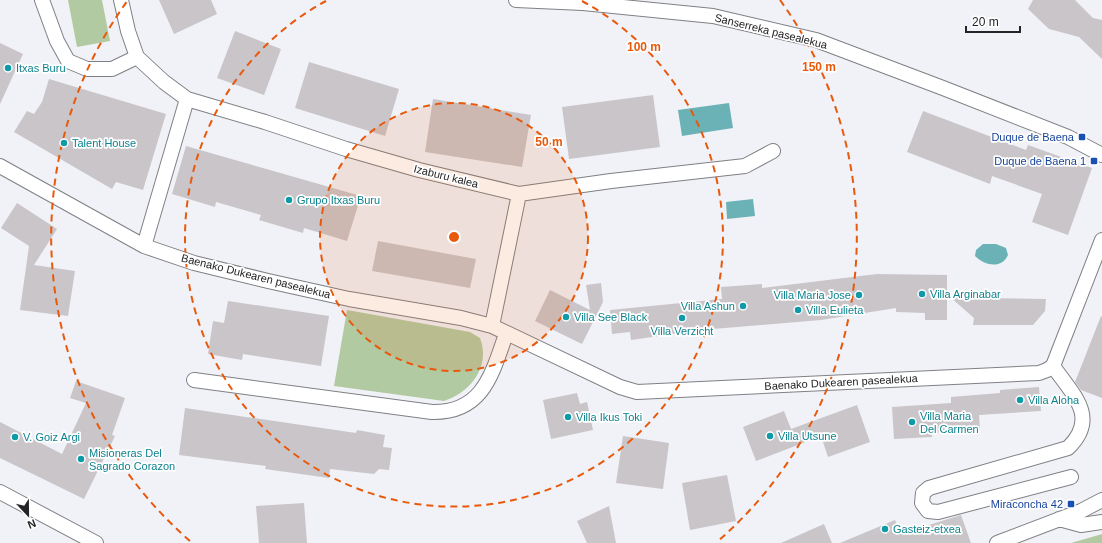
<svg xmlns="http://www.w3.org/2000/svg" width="1102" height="543" font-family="Arial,sans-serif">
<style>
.green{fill:#b2caa2}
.water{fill:#6bb2b7}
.building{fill:#cac5c9}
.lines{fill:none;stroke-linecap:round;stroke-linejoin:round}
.minor-casing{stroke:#7f8085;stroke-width:16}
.minor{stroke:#fff;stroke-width:14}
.ring{fill:none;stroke:#e8590c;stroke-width:2;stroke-dasharray:7 5}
.culture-dot{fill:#0f9aa8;stroke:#fff;stroke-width:1.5}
.transit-dot{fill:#1a4fb4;stroke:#fff;stroke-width:1.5}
.labels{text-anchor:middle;stroke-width:3.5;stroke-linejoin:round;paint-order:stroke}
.street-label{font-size:11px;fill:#242426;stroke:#fff}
.culture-label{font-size:11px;fill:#0d838f;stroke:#fff;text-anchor:start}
.transit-label{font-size:11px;fill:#164399;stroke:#fff;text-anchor:end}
.centre{fill:#e8590c;stroke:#fff;stroke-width:2}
.ring-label{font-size:12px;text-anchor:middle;font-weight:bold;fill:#e8590c;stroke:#fff;stroke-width:3.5;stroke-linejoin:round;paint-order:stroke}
</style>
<rect width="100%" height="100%" fill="#f0f2f7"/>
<path class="green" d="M68,0h34l8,41 -33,6z
M347,310l123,22 10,6c11,29 -10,55 -36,63l-110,-15z
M1102,534v9h-31z"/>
<path class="water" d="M729,103l4,25 -51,8 -4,-26z
M753,199l2,17 -28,3 -1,-17z
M983,244h13l10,4 2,7c-6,14 -23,11 -33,1l1,-6z"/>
<path class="building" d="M159,0h52l6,14 -43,20z
M1033,0h42l18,18 9,2v39l-23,-22 -30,-8 -21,-20z
M235,31l46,18 -17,46 -47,-17z
M0,43l23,11 -23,50z
M309,62l90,27 -14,47 -90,-28z
M49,79l117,35 -23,76 -27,-8 -4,7 -98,-57 13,-21 7,3 8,-12z
M653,95l7,52 -91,12 -7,-52z
M433,99l98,16 -9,52 -97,-15z
M923,111l103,39 2,-5 64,23 -24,67 -36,-13 10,-28 -50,-18 -2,8 -83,-32z
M186,146l175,50 -14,45 -43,-13 -1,5 -44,-13 2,-5 -45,-13 -1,5 -43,-13z
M17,203l40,26 -23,36 41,6 -7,45 -48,-6 9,-64 -28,-18z
M378,241l98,18 -6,29 -98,-17z
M877,274l70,1v45h-22v-7l-29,-1v-4l-75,12 -120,10 -70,10 -1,-8 -18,2 -2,-24 112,-11 -1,-12 41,-3v4z
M601,283l2,19 -21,42 -47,-23 15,-31 40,20 -4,-25z
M969,292l10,6 67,1 -1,12 -12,14h-60l1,-7 -24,-21z
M228,301l101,15 -8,50 -78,-12 -1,6 -34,-6 5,-33 11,2z
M1101,316l1,1v81l-21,-8 -6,-8z
M76,381l49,17 -13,37 3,1 -31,63 -84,-41v-36l62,32 24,-51 -16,-5z
M1039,387l2,24 -62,4 1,15 -48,3v4l-38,2 -2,-32 59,-4v-6l49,-4v-3z
M577,393l3,11 7,-2 6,28 -42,9 -8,-39z
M857,405l13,37 -42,15 -7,-21 -65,25 -13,-34 41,-16 7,18z
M185,408l171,25 1,-3 28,5 -2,12 9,1 -3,22 -10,-1 -5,5 -44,-5 -1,9 -64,-9 1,-3 -87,-11z
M623,436l46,7 -6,46 -47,-6z
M727,475l9,46 -46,9 -8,-47z
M304,503l3,40h-48l-3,-37z
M609,506l7,37h-29l-10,-22z
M961,515l10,28h-131l55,-23 5,14z
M824,524l8,19h-51z"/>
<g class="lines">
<g class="minor-casing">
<path id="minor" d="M42,0l15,41 11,20 19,8h25l25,-12
M121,0l7,31 9,26 27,25 23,17 78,23 81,27 73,21 100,24 92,-13 134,-15 28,-15
M516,0l67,3 130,13 103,24 127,48 125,49 34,18
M0,166l144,80 50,17 74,18 81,18 112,19 31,8 128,61 17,5 402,-19 8,-3 6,-4 49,-126
M144,246l43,-147
M492,326l27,-132
M1053,366c19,28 47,51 15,82l-139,40 -6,5 -1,10 6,8 10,1 133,-35
M194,380l238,32c51,1 60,-38 74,-78
M0,492l96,51
M1059,519l22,6 21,-3
M997,543l84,-32 21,-11"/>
</g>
<use href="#minor" class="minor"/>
</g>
<circle cx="454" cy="237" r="134" fill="#e8590c" fill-opacity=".12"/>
<g class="ring">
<circle cx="454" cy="237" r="134"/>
<path d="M582 1A269 269 0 1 1 326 1"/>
<path d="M190 541A403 403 0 0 1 128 0M780 0A403 403 0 0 1 718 541"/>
</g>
<g class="culture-dot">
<circle cx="8" cy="68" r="4"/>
<circle cx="64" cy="143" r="4"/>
<circle cx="289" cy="200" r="4"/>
<circle cx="922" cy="294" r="4"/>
<circle cx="859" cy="295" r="4"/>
<circle cx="743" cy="306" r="4"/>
<circle cx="798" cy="310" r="4"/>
<circle cx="566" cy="317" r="4"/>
<circle cx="682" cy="318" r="4"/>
<circle cx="1020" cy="400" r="4"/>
<circle cx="568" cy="417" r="4"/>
<circle cx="912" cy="422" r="4"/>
<circle cx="770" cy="436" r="4"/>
<circle cx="15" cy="437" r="4"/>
<circle cx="81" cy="459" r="4"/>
<circle cx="885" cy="529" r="4"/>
</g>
<g class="transit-dot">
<rect x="1078" y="133" width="8" height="8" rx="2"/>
<rect x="1090" y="157" width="8" height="8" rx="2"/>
<rect x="1067" y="500" width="8" height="8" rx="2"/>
</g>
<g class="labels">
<g class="street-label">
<text transform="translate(771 31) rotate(14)" y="4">Sanserreka pasealekua</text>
<text transform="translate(446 176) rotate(14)" y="4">Izaburu kalea</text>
<text transform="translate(256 276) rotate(14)" y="4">Baenako Dukearen pasealekua</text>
<text transform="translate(841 382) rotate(-3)" y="4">Baenako Dukearen pasealekua</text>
</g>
<g class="culture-label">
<text x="16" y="72">Itxas Buru</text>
<text x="72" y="147">Talent House</text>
<text x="297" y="204">Grupo Itxas Buru</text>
<text x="930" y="298">Villa Arginabar</text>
<text x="851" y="299" text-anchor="end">Villa Maria Jose</text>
<text x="735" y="310" text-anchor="end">Villa Ashun</text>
<text x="806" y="314">Villa Eulieta</text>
<text x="574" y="321">Villa See Black</text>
<text x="682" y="335" text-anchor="middle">Villa Verzicht</text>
<text x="1028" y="404">Villa Aloha</text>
<text x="920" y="420">Villa Maria<tspan x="920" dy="13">Del Carmen</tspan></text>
<text x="576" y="421">Villa Ikus Toki</text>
<text x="778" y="440">Villa Utsune</text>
<text x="23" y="441">V. Goiz Argi</text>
<text x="89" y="457">Misioneras Del<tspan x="89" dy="13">Sagrado Corazon</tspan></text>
<text x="893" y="533">Gasteiz-etxea</text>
</g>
<g class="transit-label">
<text x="1074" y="141">Duque de Baena</text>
<text x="1086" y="165">Duque de Baena 1</text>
<text x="1063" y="508">Miraconcha 42</text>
</g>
</g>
<circle cx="454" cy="237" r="6" class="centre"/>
<g class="ring-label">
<text x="644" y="51">100 m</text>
<text x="819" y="71">150 m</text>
<text x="549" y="146">50 m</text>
</g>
<g transform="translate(28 515) rotate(158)" stroke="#ffffff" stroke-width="3" paint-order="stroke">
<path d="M0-3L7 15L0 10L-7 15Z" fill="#242426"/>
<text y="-6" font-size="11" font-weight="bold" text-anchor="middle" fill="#242426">N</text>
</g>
<path d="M966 26v6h54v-6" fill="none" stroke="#242426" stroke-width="2"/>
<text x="972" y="26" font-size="12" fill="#242426" stroke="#ffffff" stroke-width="3" paint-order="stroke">20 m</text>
</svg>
